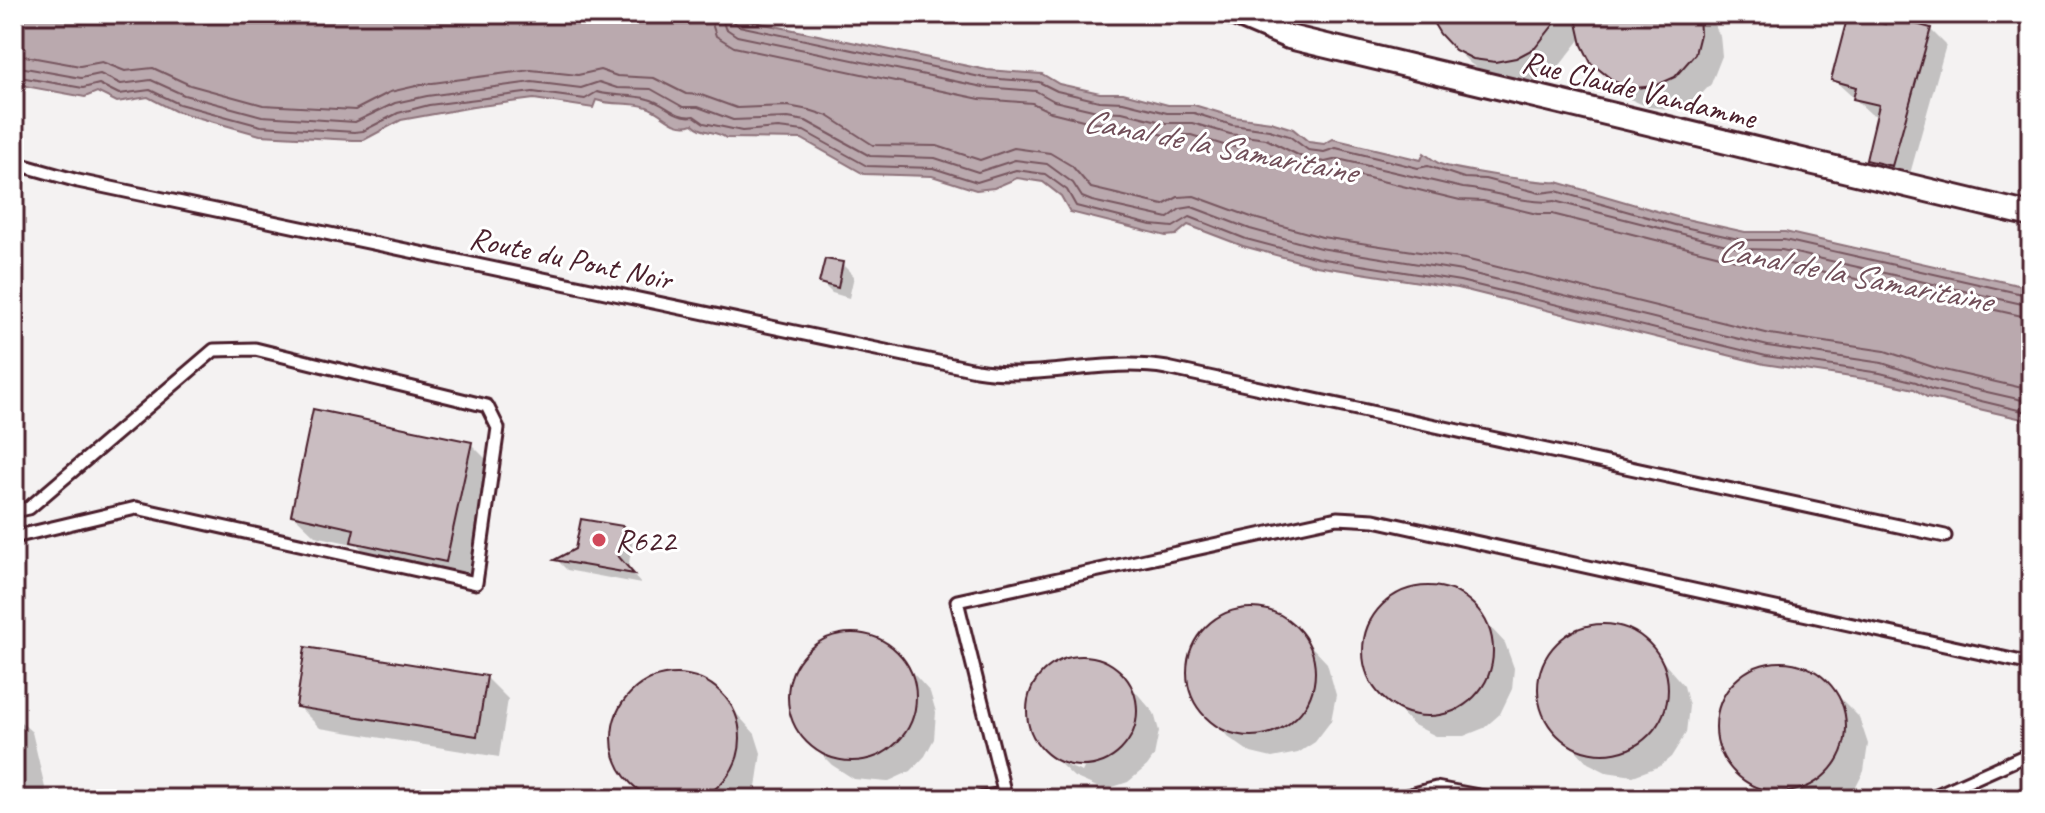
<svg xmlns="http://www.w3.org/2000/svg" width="2045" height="813" font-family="Caveat,sans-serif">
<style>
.water{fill:#baa9ae;stroke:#8d727a;stroke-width:2}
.shadow{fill:#0003}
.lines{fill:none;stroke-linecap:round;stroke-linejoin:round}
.shore{stroke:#77565f;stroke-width:2}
.building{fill:#cabdc1;stroke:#4a1f2b;stroke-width:2}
.service-casing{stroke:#4a1f2b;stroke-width:17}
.minor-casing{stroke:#4a1f2b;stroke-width:28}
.service{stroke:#fff;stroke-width:11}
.minor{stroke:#fff;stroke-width:22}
.poi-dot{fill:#d1495b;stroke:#fff;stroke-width:3}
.labels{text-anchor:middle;stroke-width:6;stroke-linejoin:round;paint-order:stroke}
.street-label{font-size:32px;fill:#4a1f2b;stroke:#fff}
.poi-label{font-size:32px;fill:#4a1f2b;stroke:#fff;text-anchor:start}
.water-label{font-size:34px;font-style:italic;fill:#714f59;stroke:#fff}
</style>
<rect width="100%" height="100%" fill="#f4f2f2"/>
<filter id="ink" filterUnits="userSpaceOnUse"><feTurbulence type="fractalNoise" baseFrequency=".0125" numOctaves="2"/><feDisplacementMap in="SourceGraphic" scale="16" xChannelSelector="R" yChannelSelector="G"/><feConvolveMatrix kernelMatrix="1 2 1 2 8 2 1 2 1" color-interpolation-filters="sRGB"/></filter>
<g filter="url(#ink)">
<path class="water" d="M14,14h702l271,56 55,4 17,10 41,9h23l45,12h26l40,12 37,5 22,7 16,13 15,2 9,-5 88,21 3,-7c5,4 10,8 16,11 12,5 105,20 117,18l120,35 68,15h40l246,56v133l-104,-24 -13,-8 -36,-8 -114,-17 -306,-76 -142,-22 -73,-20 -55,-21 -12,10 -10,1 -96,-24 -9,-16 -18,-14 -26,-4 -23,10 -18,2 -44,-14 -68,-2 -62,-35 -76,-1c-11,-8 -23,-4 -33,-14 -19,7 -29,-11 -46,-17 -18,-6 -33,-1 -51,-7l-3,8 -59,-9 -61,8 -72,13 -37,20h-11l-93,-5 -85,-24 -27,-14 -31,5 -20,-10 -12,5 -71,-13z"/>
<path class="shadow" d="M1433,14h276l11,22 2,20 -11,28 -14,15 -29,10 -20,-2 -18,-8 -23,-23 -24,-40 -26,33 -18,11 -21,3 -21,-3 -26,-16 -23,-22z
M1887,26l43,3 16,16 -38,136 -24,-6 -16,-16 11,-43 -8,-2 -38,-35z
M842,264l12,12 -5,22 -17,-5 -11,-11z
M471,444l22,22 -25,116 -93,-19 -17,-18 -43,-9 -22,-21z
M622,528l11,11 -5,30 13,15 -74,-14 -10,-10z
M1419,589l27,2 18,8 41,44 9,25 -2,21 -12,25 -16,14 -20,8h-28l-24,-12 -41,-44 -6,-20v-19l10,-25 19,-18z
M14,601l9,33 -9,2z
M1246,610l27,4 17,10 37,39 9,32 -5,26 -16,21 -17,11 -26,5 -21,-5 -23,-16 -34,-40 -5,-20 2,-21 9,-19 14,-15z
M1599,626l20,2 25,12 40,46 5,20 -3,27 -15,24 -11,9 -27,10 -27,-4 -18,-9 -40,-43 -7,-19 1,-27 11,-24 20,-17z
M845,636l20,1 25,11 40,44 6,20 -2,27 -9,17 -14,15 -24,11 -33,-3 -22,-14 -23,-23 -15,-21 -4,-20 2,-20 12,-24 22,-16z
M1082,657l18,4 21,14 33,38 5,18 -5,25 -7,10 -19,16 -18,6 -13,-1 -23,-10 -16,-15 24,10 2,-4 -29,-10 -18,-18 -8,-24 1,-19 12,-22 21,-14z
M1769,664l28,1 19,9 43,43 9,27 -4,27 -9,18 -14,10h-75l-40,-41 -7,-20 1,-28 13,-25 23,-16z
M670,676l27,4 17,9 41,45 6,19 -5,34 -8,12h-98l-31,-37 -5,-19 2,-21 13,-24 21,-16z
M486,677l22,22 -9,58 -179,-29 -22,-22z
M14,716l18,16 14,60 -11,3 1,4h-22z"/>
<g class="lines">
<path class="shore" d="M709,14l7,22 18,11 246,52 52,4 19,9 44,11 26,1 43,11h27l36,11 36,5 41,20 19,3 17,-3 120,29 23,1 54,13h15l188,47 40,1 251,56
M721,14l4,14 12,8 246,51 53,4 18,10 43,10 25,1 44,11h26l38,11 36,5 40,20 19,3 13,-3 125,29c28,2 64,17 91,13l188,48 40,1 249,56
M731,14l2,7 6,5 246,52 54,4 18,9 42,10 24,1 44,11h27l38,12 37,5 20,6 19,14 16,2 12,-4 82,20 10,-2 36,12 21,1 55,14 16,-2 119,34 68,15h41l247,56
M14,54l66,12 22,-4 23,9 28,-3 37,17 73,20 92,5 35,-18 35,-8 106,-14 47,5 22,-5 17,6 37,2 32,16 15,1 36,13 51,-2 21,4 19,6 45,29 64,1 43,14 34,-12 36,5 22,13 19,22 72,17 15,-8 16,-1 60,22 68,19 143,22 305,75 115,17 54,18 92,21
M14,66l67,12 19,-4 21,10 30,-4 33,15 78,21 93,6 40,-19 32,-7 105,-14 49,6 18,-6 18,6 34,1 32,18h15l35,13 55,-2 18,3 64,35 65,2 43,14 37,-12 32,4 26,19 9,14 10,4 76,17 12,-9 12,-2 58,22 70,19 142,23 306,75 114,17 52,17 97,22
M14,76l69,12 16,-4 20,10 31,-4 29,14 82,22 93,6 9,-1 35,-18 31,-8 104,-13 52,7 12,-7c18,5 34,2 51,7 19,5 27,20 46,17l10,7 38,8 36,-3 26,3 63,35 66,2 44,14 39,-12 29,4 22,16 9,16 75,19 22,2 17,-10 56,22 72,19 142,23 306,75 114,17 36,9 15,7 100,24"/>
</g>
<path class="building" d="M1428,14h134l-27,34 -19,10 -21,4 -22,-3 -18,-9 -15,-16z
M1575,14h124l1,20 -5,20 -20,23 -20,9 -20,2 -20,-6 -24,-19 -9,-18z
M1848,15l37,9 1,-8 45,12 -39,138 -26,-6 13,-55 -26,-6 3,-12 -25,-7z
M825,259l18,3 -5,26 -19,-5z
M313,409l159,33 -26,120 -95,-20 3,-13 -63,-14z
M581,519l42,7 -5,30 16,18 -80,-14 21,-11z
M1363 651a65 65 0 1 1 130 0a65 65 0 1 1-130 0Z
M1187 672a64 64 0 1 1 128 0a64 64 0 1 1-128 0Z
M1538 689a65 65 0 1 1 130 0a65 65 0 1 1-130 0Z
M788 697a64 64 0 1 1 128 0a64 64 0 1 1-128 0Z
M305,647l182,29 -10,60 -181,-29z
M1027 711a55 55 0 1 1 110 0a55 55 0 1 1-110 0Z
M1716 727a65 65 0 1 1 130 0a65 65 0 1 1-130 0Z
M612 738a64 64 0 1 1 128 0a64 64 0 1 1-128 0Z"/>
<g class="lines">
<g class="service-casing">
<path id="service" d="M14,163l64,18 898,189c64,11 127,-13 191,-2l778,168
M14,511l15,-3 185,-158 41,-1 232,57 11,22 -22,155 -340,-75 -122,29
M979,799l25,-6
M1006,799l-49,-198 380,-83 37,2 657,144
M1396,799l40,-11 59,11
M1928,799l103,-46"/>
</g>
<g class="minor-casing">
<path id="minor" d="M1235,14l54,23 742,178"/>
</g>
<use href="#service" class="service"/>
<use href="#minor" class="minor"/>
</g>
</g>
<circle class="poi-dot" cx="599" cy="540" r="8"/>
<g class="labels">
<g class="street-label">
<text transform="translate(1639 89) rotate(14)" y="11">Rue Claude Vandamme</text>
<text transform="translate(571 258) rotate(12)" y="11">Route du Pont Noir</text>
</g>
<g class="poi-label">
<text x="615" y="551">R622</text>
</g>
<g class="water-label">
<text transform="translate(1220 145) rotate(11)" y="12">Canal de la Samaritaine</text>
<text transform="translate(1855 274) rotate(11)" y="12">Canal de la Samaritaine</text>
</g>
</g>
<rect width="2045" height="813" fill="none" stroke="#fff" stroke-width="48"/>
<rect x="24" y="24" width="1997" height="765" fill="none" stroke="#4a1f2b" stroke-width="3" filter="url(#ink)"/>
</svg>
